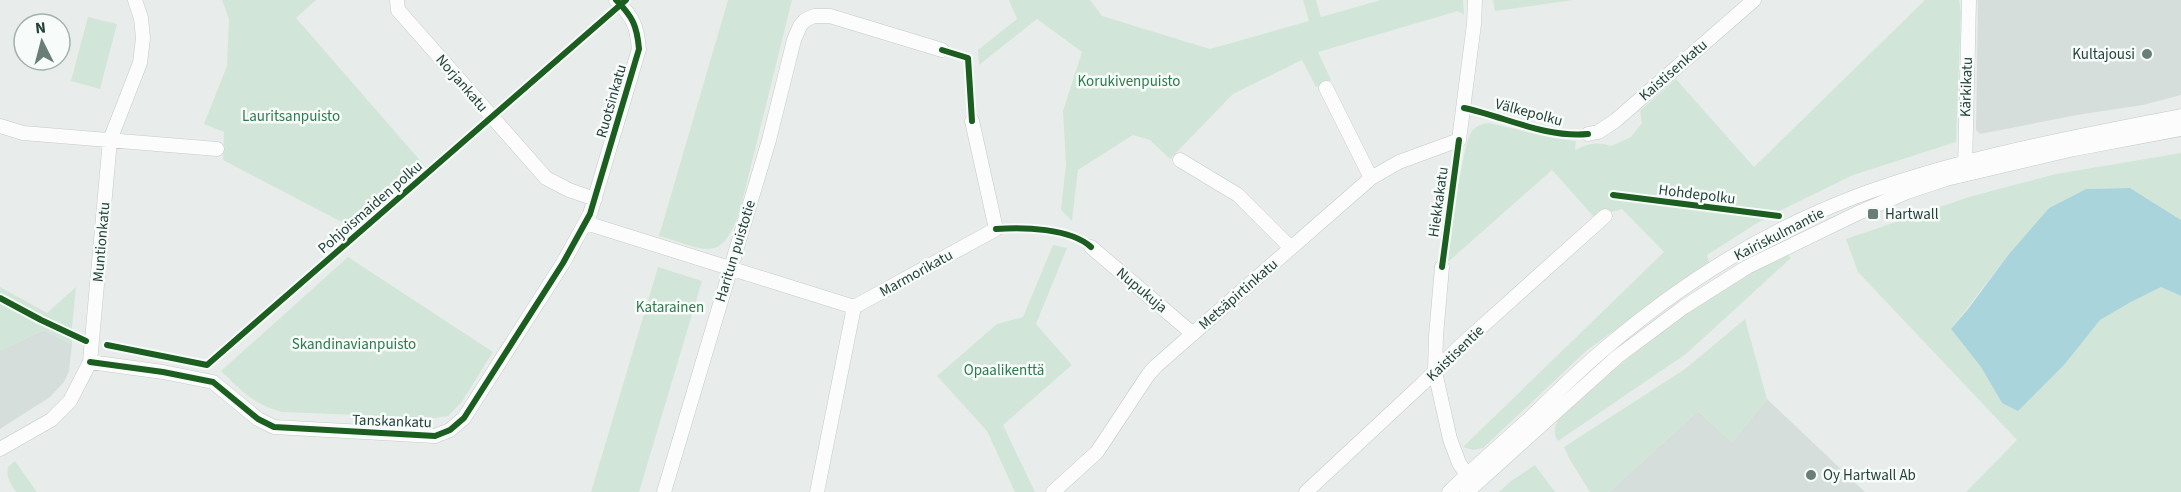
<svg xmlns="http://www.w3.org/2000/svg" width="2181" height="492" font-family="'Source Sans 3',sans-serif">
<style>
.built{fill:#d6dedb}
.green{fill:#d1e6d8}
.water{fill:#a9d4db}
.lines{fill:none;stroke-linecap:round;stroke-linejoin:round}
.minor-casing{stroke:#c5cac8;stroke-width:15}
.minor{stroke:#fcfcfc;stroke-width:14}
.cycleway-casing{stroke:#f7fbf9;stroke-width:10}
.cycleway{stroke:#1b5e20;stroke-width:6}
.poi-dot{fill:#697e78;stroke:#f7fbf9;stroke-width:2}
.labels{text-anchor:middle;stroke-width:5;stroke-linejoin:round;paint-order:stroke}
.poi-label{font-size:15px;fill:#24423a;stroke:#f7fbf9;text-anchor:start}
.street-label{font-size:15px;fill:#24423a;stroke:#f7fbf9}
.park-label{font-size:15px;fill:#2d7a4b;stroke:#f7fbf9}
</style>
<rect width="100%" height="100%" fill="#e8edeb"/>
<path class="built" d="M1978,0h203v95l-38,10 -66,10 -97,19 -4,-4z
M44,330l28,15 -3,26 -5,11 -14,15 -50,32v-79z
M1767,399l98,93h-256l89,-81 34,31z"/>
<path class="green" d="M222,0h94l-20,18 129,148 -70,63 -132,-69 1,-28 -20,-8 23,-58 2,-47z
M728,0h64l-52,210c-19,56 -34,39 -81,26z
M1009,0h81l12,16 108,33 99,-28 -6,-21h13l5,17 60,-17h82l1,15 -6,-4 -140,41 13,28 -15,7 -14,-27 -69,34 -63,65 -20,-19 -17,-5 -55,35 -6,51 -11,-11 5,-46 -3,-53 19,-59 -45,-33 -58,46 -1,-15 39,-31z
M1493,0h81l-79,11z
M1925,0h34l2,12 -5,130 -103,33 -88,43 -58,37 2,7 -123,89 -103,97 -10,2 -10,-3 201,-195 -42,-43 -28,8 -42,-47 -104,92c3,-22 14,-119 24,-131 5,-6 10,-7 17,-8l64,15 23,3 -1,9c13,-6 21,-9 36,-4l20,-9 11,-14 -2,-12 36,-32 78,88z
M88,17l29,7 -17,65 -29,-8z
M2181,153v67l-51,-32 -44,1 -37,19 -40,46 -58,75 30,38 21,36 16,7 47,-46 35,-44 31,-18 30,-15 20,9v196h-215l51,-52 -159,-168 -12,-33 123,-42 87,-23z
M1053,245l14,3 -31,76 36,41 -69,60 32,67h-20l-28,-61 -50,-55 60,-52 26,-7z
M1786,253l5,5 -105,96 -128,87c-5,-8 -4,-12 0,-21l45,-42 94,-73 80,-49z
M348,257l145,95 -32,51 -13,13 -12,2 -154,-6c-29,-8 -39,-20 -61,-41z
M658,267l44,14 -63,211h-48z
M0,287l47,26 29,-26 -4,40v18l-28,-15 -44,20z
M1745,319l22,80 -35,43 -34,-31 -89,81h-19l-20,-32 -6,-13 121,-78z
M15,461l22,31h-21c-6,-9 -10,-14 -8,-25z
M1535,465l20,27h-56l12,-11z"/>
<path class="water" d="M2130,188l51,32v76l-20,-9 -30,15 -31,18 -35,44 -47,47 -16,-8 -21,-36 -30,-38 17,-20 41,-55 40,-46 37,-19z"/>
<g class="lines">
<g class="minor-casing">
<path id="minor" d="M397,0l1,10 148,168 23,12 26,9
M1326,88l45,90
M0,126l23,7 194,16
M1588,134l10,-2 17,-11 139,-121
M1180,160l58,35 53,53
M1965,168l4,-168
M586,223l268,84 142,-78 -24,-108
M1091,247l102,87
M1442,267l-6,69 -1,36 15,67 9,24 12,18
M90,362l73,10 50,10 45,37 16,8 161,9 15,-6 14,-12 99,-155 27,-49 49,-165c-2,-23 -6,-32 -23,-49
M0,449l51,-29 19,-19 20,-39 20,-222 30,-77 3,-25 -2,-20 -6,-18
M664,492l105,-352 25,-100 6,-14 5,-6 9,-4h16l112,34
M817,492l37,-185
M1053,492l44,-40 51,-77 8,-9 215,-188 28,-16 60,-22 15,-116 1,-24
M1306,492l116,-108 37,-37 146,-131
M1449,492c26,-25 53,-49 80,-73 26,-25 52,-51 80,-74 72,-61 155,-113 243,-147 106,-40 218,-60 329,-82
M1467,492l150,-135 67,-50 63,-40 111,-54 49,-21 39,-13 128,-30 107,-20"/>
</g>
<use href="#minor" class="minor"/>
<g class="cycleway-casing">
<path id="cycleway" d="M942,50l26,8 4,63
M1464,108c42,9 81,30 124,26
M1613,195l166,21
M996,229c27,-2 74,-1 95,18
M1442,267l17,-127
M0,298l41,22 45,21
M107,345l100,20 419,-365
M90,362l73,10 50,10 45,37 16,8 161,9 15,-6 14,-12 99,-155 27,-49 49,-165c-2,-23 -6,-32 -23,-49"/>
</g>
<use href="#cycleway" class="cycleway"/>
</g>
<g class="poi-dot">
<circle cx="2147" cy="54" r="6"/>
<rect x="1867" y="208" width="12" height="12" rx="3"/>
<circle cx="1811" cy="475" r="6"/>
</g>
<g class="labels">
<g class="poi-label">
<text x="2135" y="59" text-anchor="end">Kultajousi</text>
<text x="1885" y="219">Hartwall</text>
<text x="1823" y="480">Oy Hartwall Ab</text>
</g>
<g class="street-label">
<text transform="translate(1673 70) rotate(-41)" y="5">Kaistisenkatu</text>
<text transform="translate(462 83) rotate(49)" y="5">Norjankatu</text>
<text transform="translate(1966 87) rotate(-88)" y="5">Kärkikatu</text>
<text transform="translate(611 101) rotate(-74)" y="5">Ruotsinkatu</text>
<text transform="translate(1529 112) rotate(15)" y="5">Välkepolku</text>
<text transform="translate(1697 194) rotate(7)" y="5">Hohdepolku</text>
<text transform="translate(1438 202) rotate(-82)" y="5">Hiekkakatu</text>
<text transform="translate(370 207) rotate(-41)" y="5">Pohjoismaiden polku</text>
<text transform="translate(1779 234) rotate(-27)" y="5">Kairiskulmantie</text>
<text transform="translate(101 242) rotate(-85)" y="5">Muntionkatu</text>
<text transform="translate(735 251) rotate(-73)" y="5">Haritun puistotie</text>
<text transform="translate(916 273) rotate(-29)" y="5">Marmorikatu</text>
<text transform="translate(1142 290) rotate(40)" y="5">Nupukuja</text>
<text transform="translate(1238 294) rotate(-41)" y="5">Metsäpirtinkatu</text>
<text transform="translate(1455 353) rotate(-44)" y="5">Kaistisentie</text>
<text transform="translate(392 421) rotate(2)" y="5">Tanskankatu</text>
</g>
<g class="park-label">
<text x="1129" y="86">Korukivenpuisto</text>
<text x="291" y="121">Lauritsanpuisto</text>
<text x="670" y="312">Katarainen</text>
<text x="354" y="349">Skandinavianpuisto</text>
<text x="1004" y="375">Opaalikenttä</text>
</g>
</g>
<g transform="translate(42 42) rotate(354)"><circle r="28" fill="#f7fbf9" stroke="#a3b1ad" stroke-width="1.5"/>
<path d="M0-4.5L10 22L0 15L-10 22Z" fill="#697e78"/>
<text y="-9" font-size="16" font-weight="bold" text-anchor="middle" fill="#24423a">N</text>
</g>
</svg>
